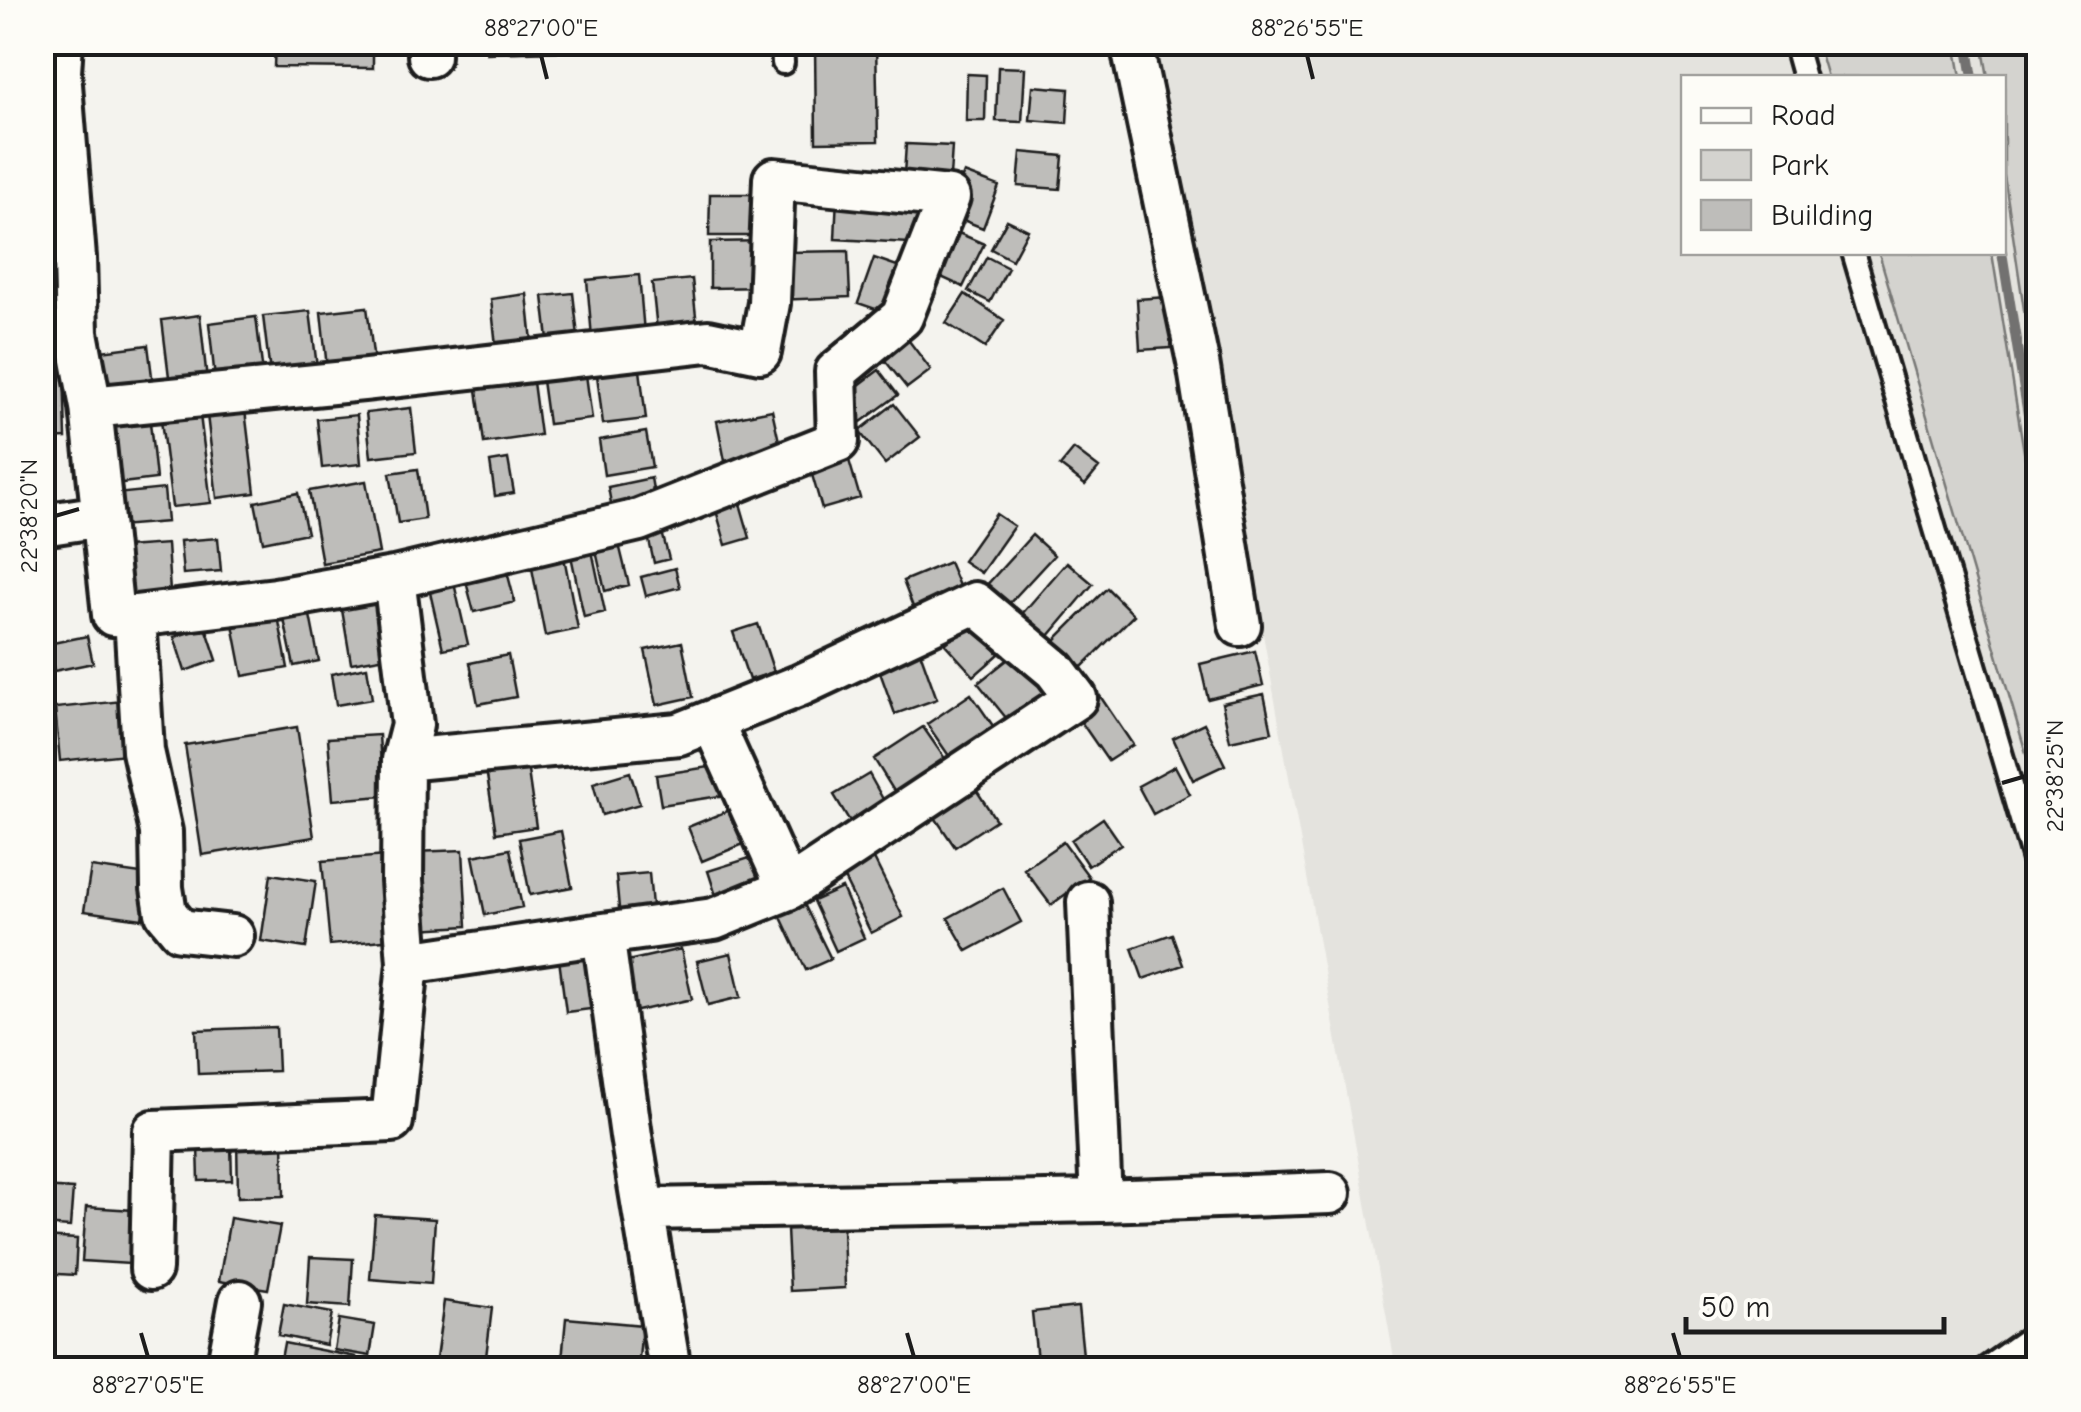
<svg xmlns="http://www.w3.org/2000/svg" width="2081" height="1412" font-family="'Comic Neue',sans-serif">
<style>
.built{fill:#e4e3de;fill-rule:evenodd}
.green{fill:#d4d3cf;stroke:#787876;stroke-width:2.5}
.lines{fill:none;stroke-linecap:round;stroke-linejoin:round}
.stream{stroke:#72716f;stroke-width:10}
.building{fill:#bebdba;stroke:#1c1c1c;stroke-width:2.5}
.lane-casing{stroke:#1c1c1c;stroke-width:28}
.street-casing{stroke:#1c1c1c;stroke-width:48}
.lane{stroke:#fdfcf7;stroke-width:20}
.street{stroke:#fdfcf7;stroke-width:40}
.ticks{fill:none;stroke:#1c1c1c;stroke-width:4}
.neatline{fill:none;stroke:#1c1c1c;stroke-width:4}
.ticks-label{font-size:25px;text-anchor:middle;fill:#1c1c1c}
</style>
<rect width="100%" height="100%" fill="#f4f3ee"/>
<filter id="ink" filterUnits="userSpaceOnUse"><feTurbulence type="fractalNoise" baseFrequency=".01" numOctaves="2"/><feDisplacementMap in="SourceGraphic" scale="20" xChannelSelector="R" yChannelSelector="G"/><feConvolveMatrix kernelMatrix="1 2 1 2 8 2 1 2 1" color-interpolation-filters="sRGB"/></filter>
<g filter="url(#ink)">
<path class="built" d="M1156,43h882v1326h-642zM1684,78h320v174h-320z"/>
<path class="green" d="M1817,43h138l6,34h-134z
M1982,43h56v361l-34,-229v-97l-16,-1z
M1879,253h113l46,286v255z"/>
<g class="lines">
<path class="stream" d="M1967,42l6,36
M2002,252l36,226"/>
</g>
<path class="building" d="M275,42h98v26l-99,-1z
M487,42h214v5l-214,6z
M815,42h61l2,99 -62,1z
M998,67l27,1 -3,54 -26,-1z
M967,74l19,1 -1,46h-19z
M1033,86l36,3 -2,34 -37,-3z
M906,144l46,2 -3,46 -46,-2z
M1021,152l42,4 -3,33 -42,-3z
M964,173l35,13 -16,42 -35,-14z
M710,194h54v42h-55z
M837,196l94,4 -2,44 -94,-5z
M1007,220l21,10 -16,30 -21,-11z
M947,228l37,16 -21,43 -35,-16z
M767,241l1,46 -58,1v-46z
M848,251l2,46 -73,3 10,-48z
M987,257l21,11 -18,34 -22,-11z
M874,258l29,10 -16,45 -29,-10z
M54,263l3,47 -15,1v-47z
M639,275l6,69 -52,5 -6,-69z
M692,279l6,56 -40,4 -6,-56z
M573,293l6,52 -30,3 -6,-52z
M527,294l6,57 -36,5 -6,-57z
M965,294l39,26 -19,28 -39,-25z
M1184,296l2,51 -46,3 -3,-51z
M367,307l7,55 -47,6 -6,-56z
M310,311l7,56 -47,6 -7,-57z
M200,315l7,65 -37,5 -8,-65z
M256,317l7,57 -48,5 -6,-56z
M66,319l2,36 -26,1v-35z
M900,329l31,41 -24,18 -32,-40z
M148,345l5,39 -56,7 -4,-39z
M584,360l8,59 -44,5 -8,-58z
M64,367l2,71 -24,1v-71z
M531,367l9,68 -56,8 -9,-69z
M640,370l6,49 -43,5 -6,-49z
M879,370l19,25 -37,27 -19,-24z
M894,404l26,33 -35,27 -26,-33z
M411,408l5,44 -45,5 -5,-44z
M245,410l10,83 -38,5 -10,-83z
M772,410l9,40 -56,11 -8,-40z
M200,415l11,88 -39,4 -11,-87z
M357,415l4,49 -39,4 -5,-49z
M150,422l6,57 -43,5 -7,-57z
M646,432l6,35 -48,8 -5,-35z
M1074,449l25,19 -14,17 -25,-19z
M846,450l14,48 -38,11 -14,-48z
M508,459l6,34 -19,3 -5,-34z
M418,469l7,50 -27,4 -8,-50z
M651,478l5,28 -43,8 -5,-27z
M366,481l13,72 -57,10 -13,-72z
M164,489l3,33 -48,4 -4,-32z
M298,493l9,40 -44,9 -8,-40z
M737,493l13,45 -24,7 -13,-45z
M996,514l18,12 -33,47 -18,-12z
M662,532l7,27 -15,4 -6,-27z
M1032,535l22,20 -48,52 -22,-19z
M617,536l12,49 -24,6 -11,-49z
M218,538l3,33 -38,3 -3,-33z
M167,544l3,48 -55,5 -4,-49z
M591,546l14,66 -21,5 -14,-66z
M563,552l15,77 -33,7 -15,-78z
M949,562l13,31 -47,19 -12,-31z
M1067,562l26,22 -45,53 -27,-22z
M505,564l10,38 -41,10 -10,-38z
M675,568l5,19 -34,9 -5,-19z
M454,583l14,61 -25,5 -14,-61z
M380,585l12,71 -41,7 -12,-71z
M1107,588l27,27 -55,55 -28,-26z
M307,600l12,61 -25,5 -13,-61z
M276,606l12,62 -45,8 -12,-62z
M971,621l28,33 -25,22 -29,-32z
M758,624l16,48 -25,8 -16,-48z
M206,627l11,33 -32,11 -11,-34z
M87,636l6,27 -39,8 -6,-27z
M682,642l11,55 -36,8 -12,-55z
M919,649l18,50 -42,15 -18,-50z
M1021,649l33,42 -43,33 -33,-41z
M1255,651l8,34 -55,14 -8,-35z
M508,655l8,42 -38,7 -8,-41z
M367,667l5,32 -36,6 -5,-31z
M971,694l29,42 -44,30 -29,-42z
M1264,694l8,38 -42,9 -8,-38z
M1100,696l33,49 -25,16 -33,-48z
M122,701l5,53 -67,7 -5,-53z
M42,707h7v40h-7z
M1204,723l21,42 -32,15 -20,-42z
M297,727l17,110 -112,18 -17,-110z
M923,727l25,36 -51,33 -23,-37z
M379,735l4,61 -50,4 -5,-62z
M526,757l10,70 -40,6 -11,-70z
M716,766l4,30 -59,9 -5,-30z
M1175,766l15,28 -37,20 -15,-28z
M630,772l10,32 -38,11 -9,-32z
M869,774l20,36 -34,20 -21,-35z
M973,785l23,35 -41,27 -23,-34z
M737,807l14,34 -49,20 -14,-34z
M1103,818l18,26 -33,22 -17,-26z
M561,831l11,56 -42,8 -11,-56z
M1063,842l26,35 -38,28 -27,-36z
M510,849l12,58 -37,8 -12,-59z
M463,850l4,76 -48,3 -4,-77z
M871,853l32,64 -32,16 -32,-65z
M759,855l10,32 -51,15 -10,-31z
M386,856l8,83 -64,6 -8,-84z
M91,867l57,8 -6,44 -58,-8z
M649,873l4,44 -33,2 -4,-43z
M271,874l45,7 -10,67 -45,-7z
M842,888l22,50 -28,13 -23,-50z
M1003,888l18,34 -54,29 -19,-33z
M803,902l28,57 -25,11 -27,-57z
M1172,934l11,31 -40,14 -11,-31z
M590,948l9,60 -33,4 -8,-60z
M681,949l11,50 -59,13 -10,-50z
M731,953l10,44 -33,8 -11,-44z
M276,1027l2,44 -80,3 -2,-44z
M283,1138l1,58 -46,1 -1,-58z
M231,1144l1,36 -33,1 -1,-36z
M42,1187l31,2 -3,38 -28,-2z
M86,1207l64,4 -4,54 -64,-4z
M375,1215l60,4 -4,65 -61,-5z
M230,1218l50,8 -12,63 -49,-8z
M843,1227l2,61 -55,3 -3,-62z
M42,1237l35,2 -2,36 -33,-2z
M310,1257l43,2 -3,48 -43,-3z
M444,1301l48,7 -7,57 -49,-6z
M284,1304l48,9 -6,32 -48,-10z
M1078,1307l6,58 -46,5 -6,-58z
M566,1318l76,7 -4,45h-77z
M339,1319l36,6 -5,31 -36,-6z
M284,1343l72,14 -2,13h-75z"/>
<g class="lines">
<g class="lane-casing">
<path id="lane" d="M782,42l1,21
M1794,42l10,36
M1853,252l185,625
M1983,1370l55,-39"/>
</g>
<g class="street-casing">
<path id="street" d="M62,42l-2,30 15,186 2,75 14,74 22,208 22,1 141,-17 118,-21 245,-58 199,-79 -2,-69 66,-55 47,-120 -175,-18 -5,124 -9,49 -52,-11 -343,39 -274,27
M1131,42l67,320 42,263
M429,56v-14
M42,525l60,-9
M394,578l18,147 -9,35 276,-26 122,-49 174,-82 80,67 21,28 -288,191 -76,-168
M135,616l8,135 18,81 1,56 4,25 14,17 53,6
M603,934l111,-15 74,-30
M408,963l195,-29 28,202 39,234
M1101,1201l229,-8
M645,1209l456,-8 -13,-299
M151,1269l3,-138 238,-10 16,-158 -6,-82 1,-121
M227,1370l13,-69"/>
</g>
<use href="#lane" class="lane"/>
<use href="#street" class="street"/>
</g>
</g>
<path class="ticks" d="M541,55l6,24M1307,55l6,24M55,516l24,-7M2002,783l24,-7M141,1333l7,24M907,1333l7,24M1673,1333l7,24"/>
<rect width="2081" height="1412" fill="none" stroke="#fdfcf7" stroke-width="110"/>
<rect x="1681" y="75" width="325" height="180" fill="#fdfcf7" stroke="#a3a29f" stroke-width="2.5"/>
<rect x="1701" y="108" width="50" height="15" fill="#fdfcf7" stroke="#a3a29f" stroke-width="2.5"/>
<text x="1771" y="125" font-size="30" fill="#1c1c1c">Road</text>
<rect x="1701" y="150" width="50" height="30" fill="#d4d3cf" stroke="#a3a29f" stroke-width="2.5"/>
<text x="1771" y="175" font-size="30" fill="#1c1c1c">Park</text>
<rect x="1701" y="200" width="50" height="30" fill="#bebdba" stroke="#a3a29f" stroke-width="2.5"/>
<text x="1771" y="225" font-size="30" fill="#1c1c1c">Building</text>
<path d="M1686 1317v15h258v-15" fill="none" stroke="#1c1c1c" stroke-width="5"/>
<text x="1701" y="1317" font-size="30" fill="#1c1c1c" stroke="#fdfcf7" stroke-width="8" paint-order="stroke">50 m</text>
<rect x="55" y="55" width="1971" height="1302" class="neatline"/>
<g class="ticks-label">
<text x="541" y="36">88°27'00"E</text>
<text x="1307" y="36">88°26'55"E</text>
<text transform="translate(28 516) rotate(-90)" y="9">22°38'20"N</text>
<text transform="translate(2054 776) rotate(-90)" y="9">22°38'25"N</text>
<text x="148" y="1393">88°27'05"E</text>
<text x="914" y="1393">88°27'00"E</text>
<text x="1680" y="1393">88°26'55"E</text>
</g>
</svg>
